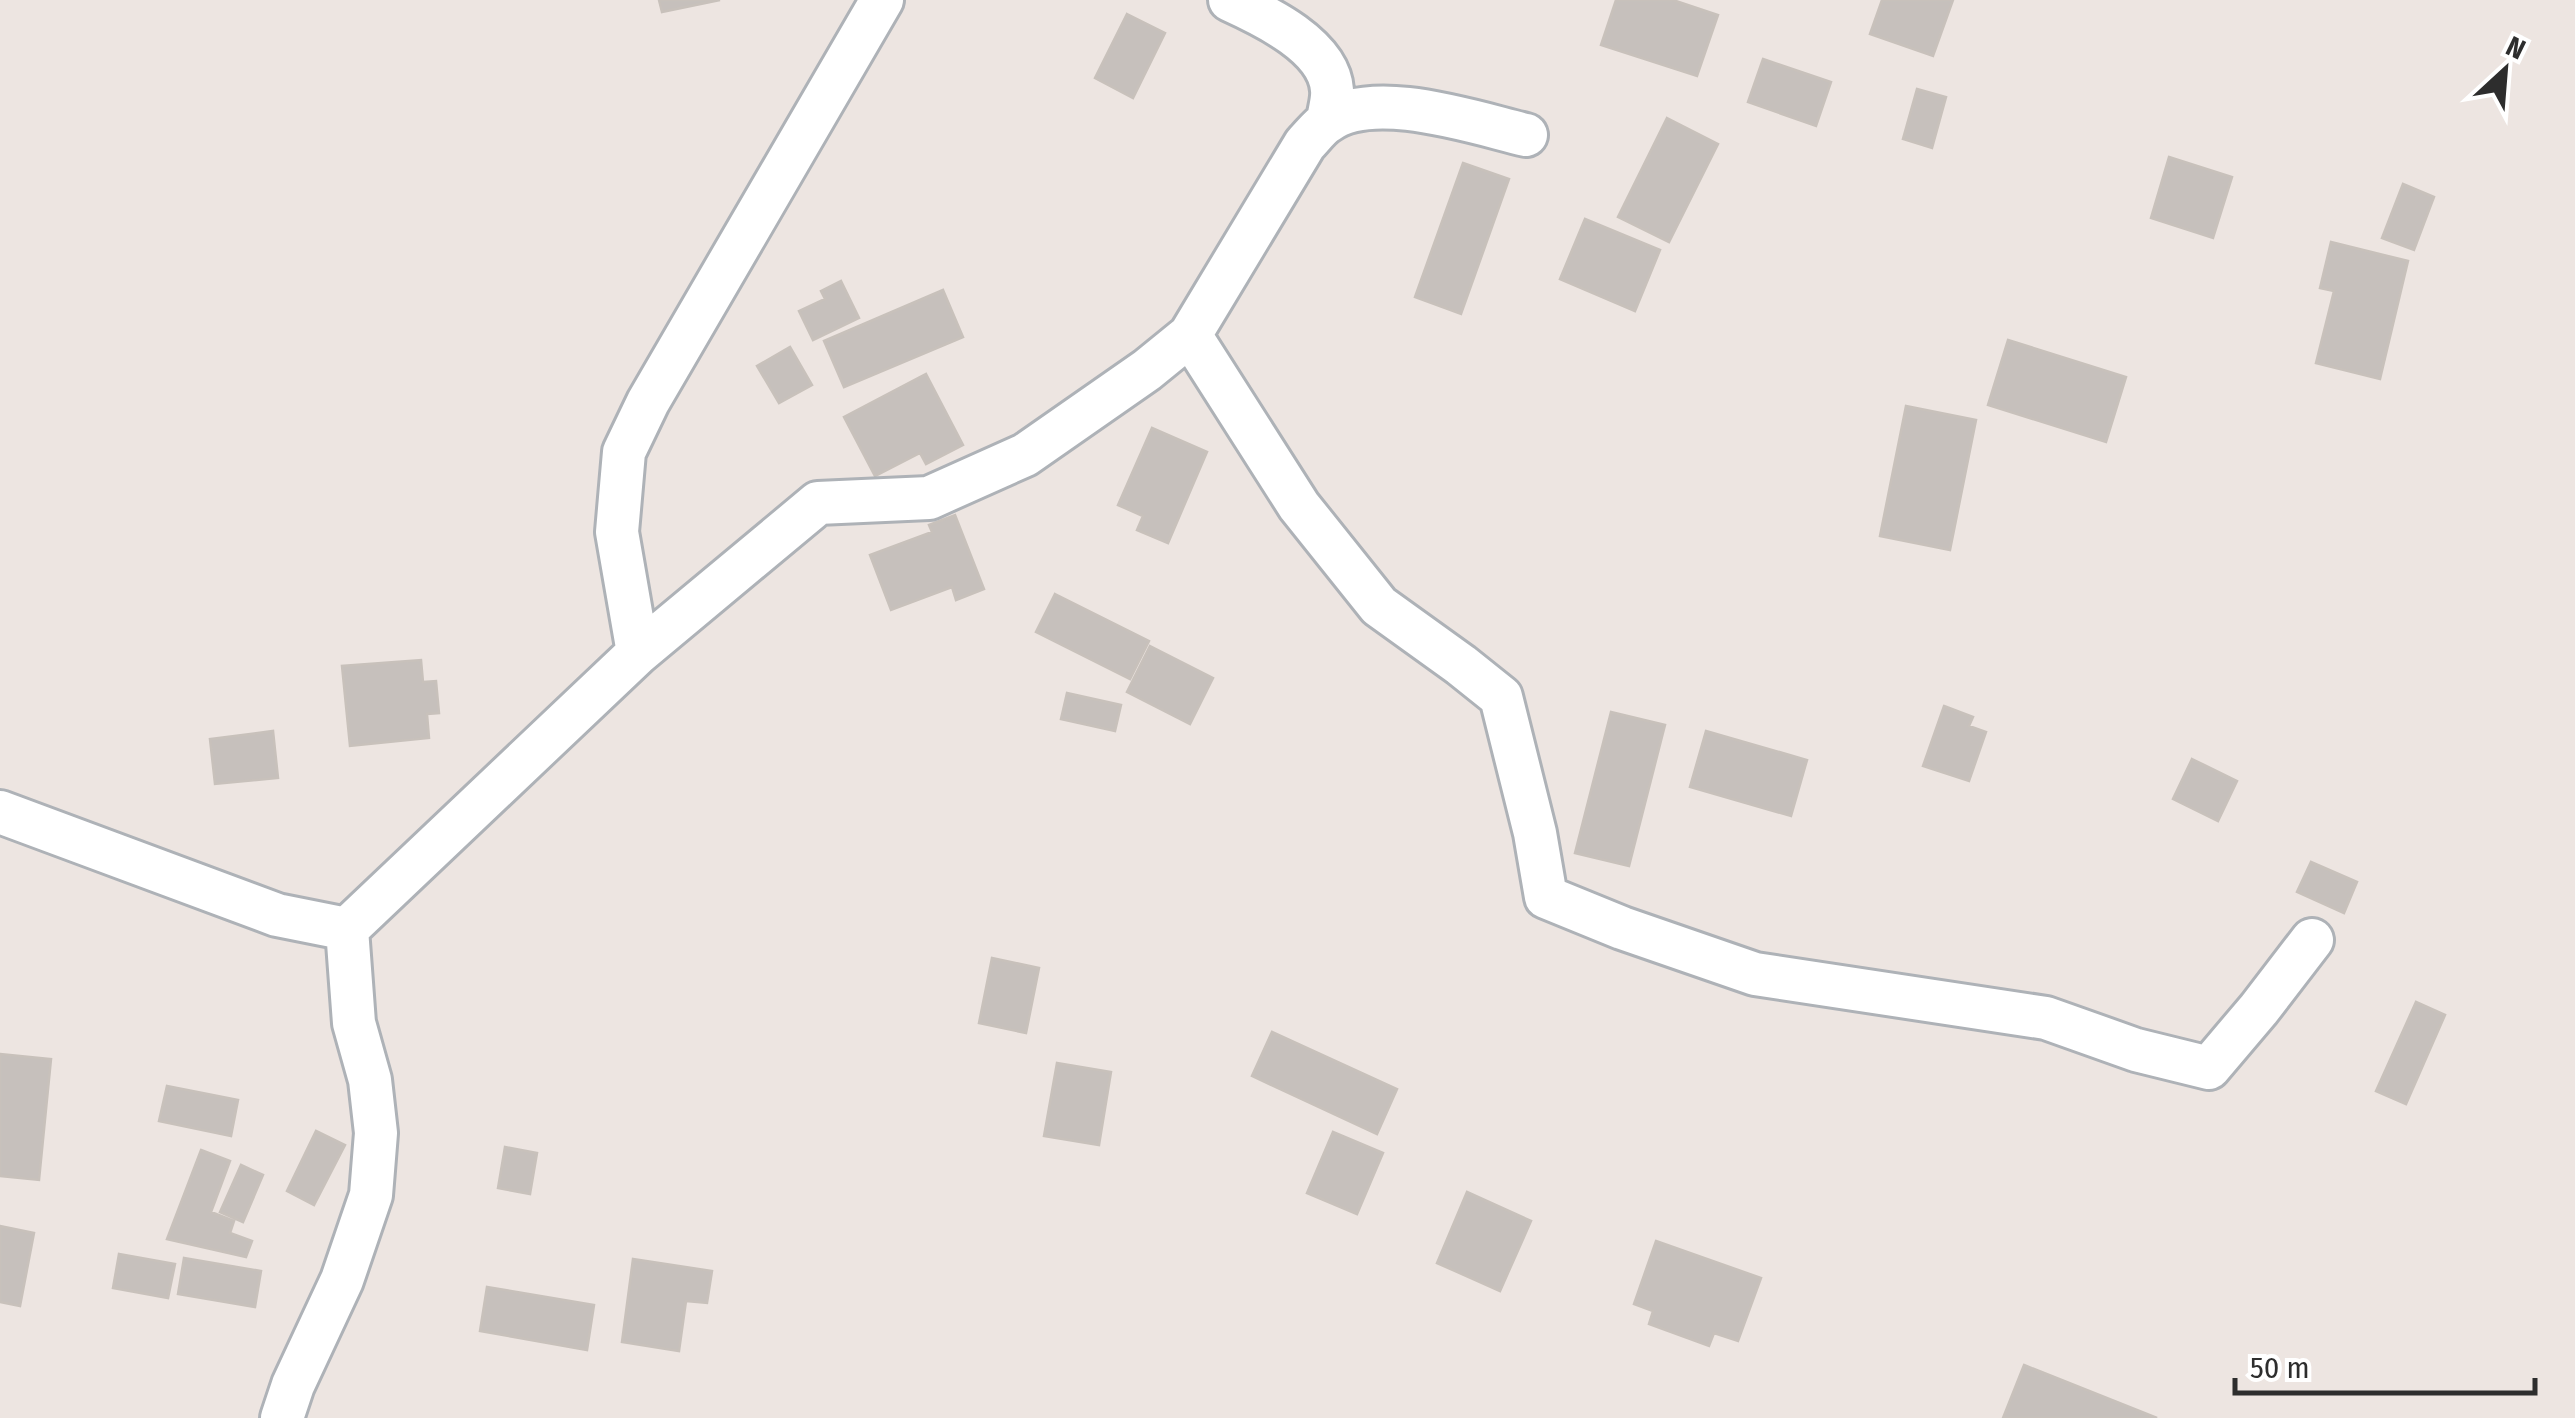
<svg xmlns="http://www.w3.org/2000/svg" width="2575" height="1418" font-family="'Fira Sans Condensed',sans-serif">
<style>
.building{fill:#c6c0bc;stroke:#c8c1bb;stroke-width:2.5}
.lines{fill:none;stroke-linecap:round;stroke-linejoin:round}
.street-casing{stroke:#aeb2b7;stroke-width:48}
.street{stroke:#fff;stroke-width:42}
</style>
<rect width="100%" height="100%" fill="#ede5e1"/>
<path class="building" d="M659,0h61l-58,12z
M1616,0h57l45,15 -21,61 -96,-31z
M1882,0h71l-20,56 -63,-22z
M1127,14l38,19 -32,65 -38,-20z
M1763,59l68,23 -15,44 -68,-24z
M1917,89l29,8 -14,51 -29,-9z
M1667,118l51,26 -49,98 -51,-25z
M2169,157l63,20 -19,61 -62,-20z
M1463,163l46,16 -48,135 -46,-17z
M2403,184l31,13 -20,53 -32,-12z
M1585,219l75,31 -25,61 -75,-32z
M2331,242l77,19 -28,118 -64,-16 18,-72 -14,-3z
M841,281l18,37 -46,22 -14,-29 26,-12 -4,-8z
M943,290l20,47 -119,50 -20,-46z
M2008,340l118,37 -20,65 -118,-37z
M790,347l22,38 -33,18 -22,-37z
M926,374l37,71 -37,19 -6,-11 -45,23 -31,-59z
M1906,406l70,14 -26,130 -70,-14z
M1152,428l55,24 -39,91 -31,-13 6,-14 -25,-11z
M955,515l29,74 -28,11 -4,-13 -61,23 -21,-55 62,-23 -3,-7z
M1055,594l94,47 -19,38 -94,-47z
M1150,646l63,32 -23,46 -63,-32z
M421,660l2,22 13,-1 3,32 -12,1 2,24 -79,8 -8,-80z
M1067,693l54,12 -6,26 -54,-12z
M1944,706l29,11 -4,9 17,6 -17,49 -46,-15z
M1611,712l54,13 -36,141 -54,-13z
M273,731l5,47 -63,6 -5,-45z
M1706,731l101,29 -16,56 -101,-29z
M2192,759l45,22 -19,40 -45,-22z
M2311,862l46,20 -13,31 -47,-21z
M992,958l47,10 -13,65 -47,-10z
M2416,1002l29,13 -39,89 -30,-13z
M1272,1032l125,57 -20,45 -125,-58z
M0,1054l51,5 -12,121 -39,-4z
M1057,1063l54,9 -12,73 -55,-9z
M167,1086l71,14 -7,36 -72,-15z
M316,1131l29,14 -31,60 -27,-14z
M1333,1132l50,21 -26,61 -50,-21z
M505,1147l32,6 -7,41 -32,-6z
M201,1150l29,11 -19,51 23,9 -4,12 22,8 -6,16 -79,-18z
M241,1165l22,10 -20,47 -23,-10z
M1467,1192l64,29 -31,70 -63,-28z
M0,1226l34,7 -14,73 -20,-4z
M1656,1241l105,37 -23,63 -24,-8 -5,13 -60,-22 4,-13 -19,-7z
M119,1254l56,10 -7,34 -55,-10z
M184,1258l77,13 -6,36 -77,-13z
M633,1259l79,12 -5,32 -21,-2 -7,50 -57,-9z
M487,1287l107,18 -7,45 -107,-19z
M2024,1365l133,53h-154z"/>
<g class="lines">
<g class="street-casing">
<path id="street" d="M1230,0c35,16 99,46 102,90 1,10 -3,21 -4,31
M1190,335l109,171 80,100 82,59 40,32 34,136 11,64 76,31 133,46 291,44 90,32 73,18 50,-59 53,-69
M638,653l-21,-121 7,-80 24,-50 234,-402
M0,812l277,103 70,14
M347,929l291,-276 180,-150 111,-5 96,-43 122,-85 43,-35 115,-191c7,-7 14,-17 22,-22 46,-34 148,1 199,13
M282,1418l11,-33 49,-105 29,-85 5,-62 -6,-53 -16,-57 -7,-94"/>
</g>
<use href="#street" class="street"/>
</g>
<g transform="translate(2505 70) rotate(26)" stroke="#ffffff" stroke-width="8" paint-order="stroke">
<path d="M0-8L18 38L0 25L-18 38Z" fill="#2d2d2d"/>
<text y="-15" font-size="28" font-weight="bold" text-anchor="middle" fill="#2d2d2d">N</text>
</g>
<path d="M2235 1378v15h300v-15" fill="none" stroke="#2d2d2d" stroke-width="5"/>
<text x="2250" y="1378" font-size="30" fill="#2d2d2d" stroke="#ffffff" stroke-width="8" paint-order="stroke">50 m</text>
</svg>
